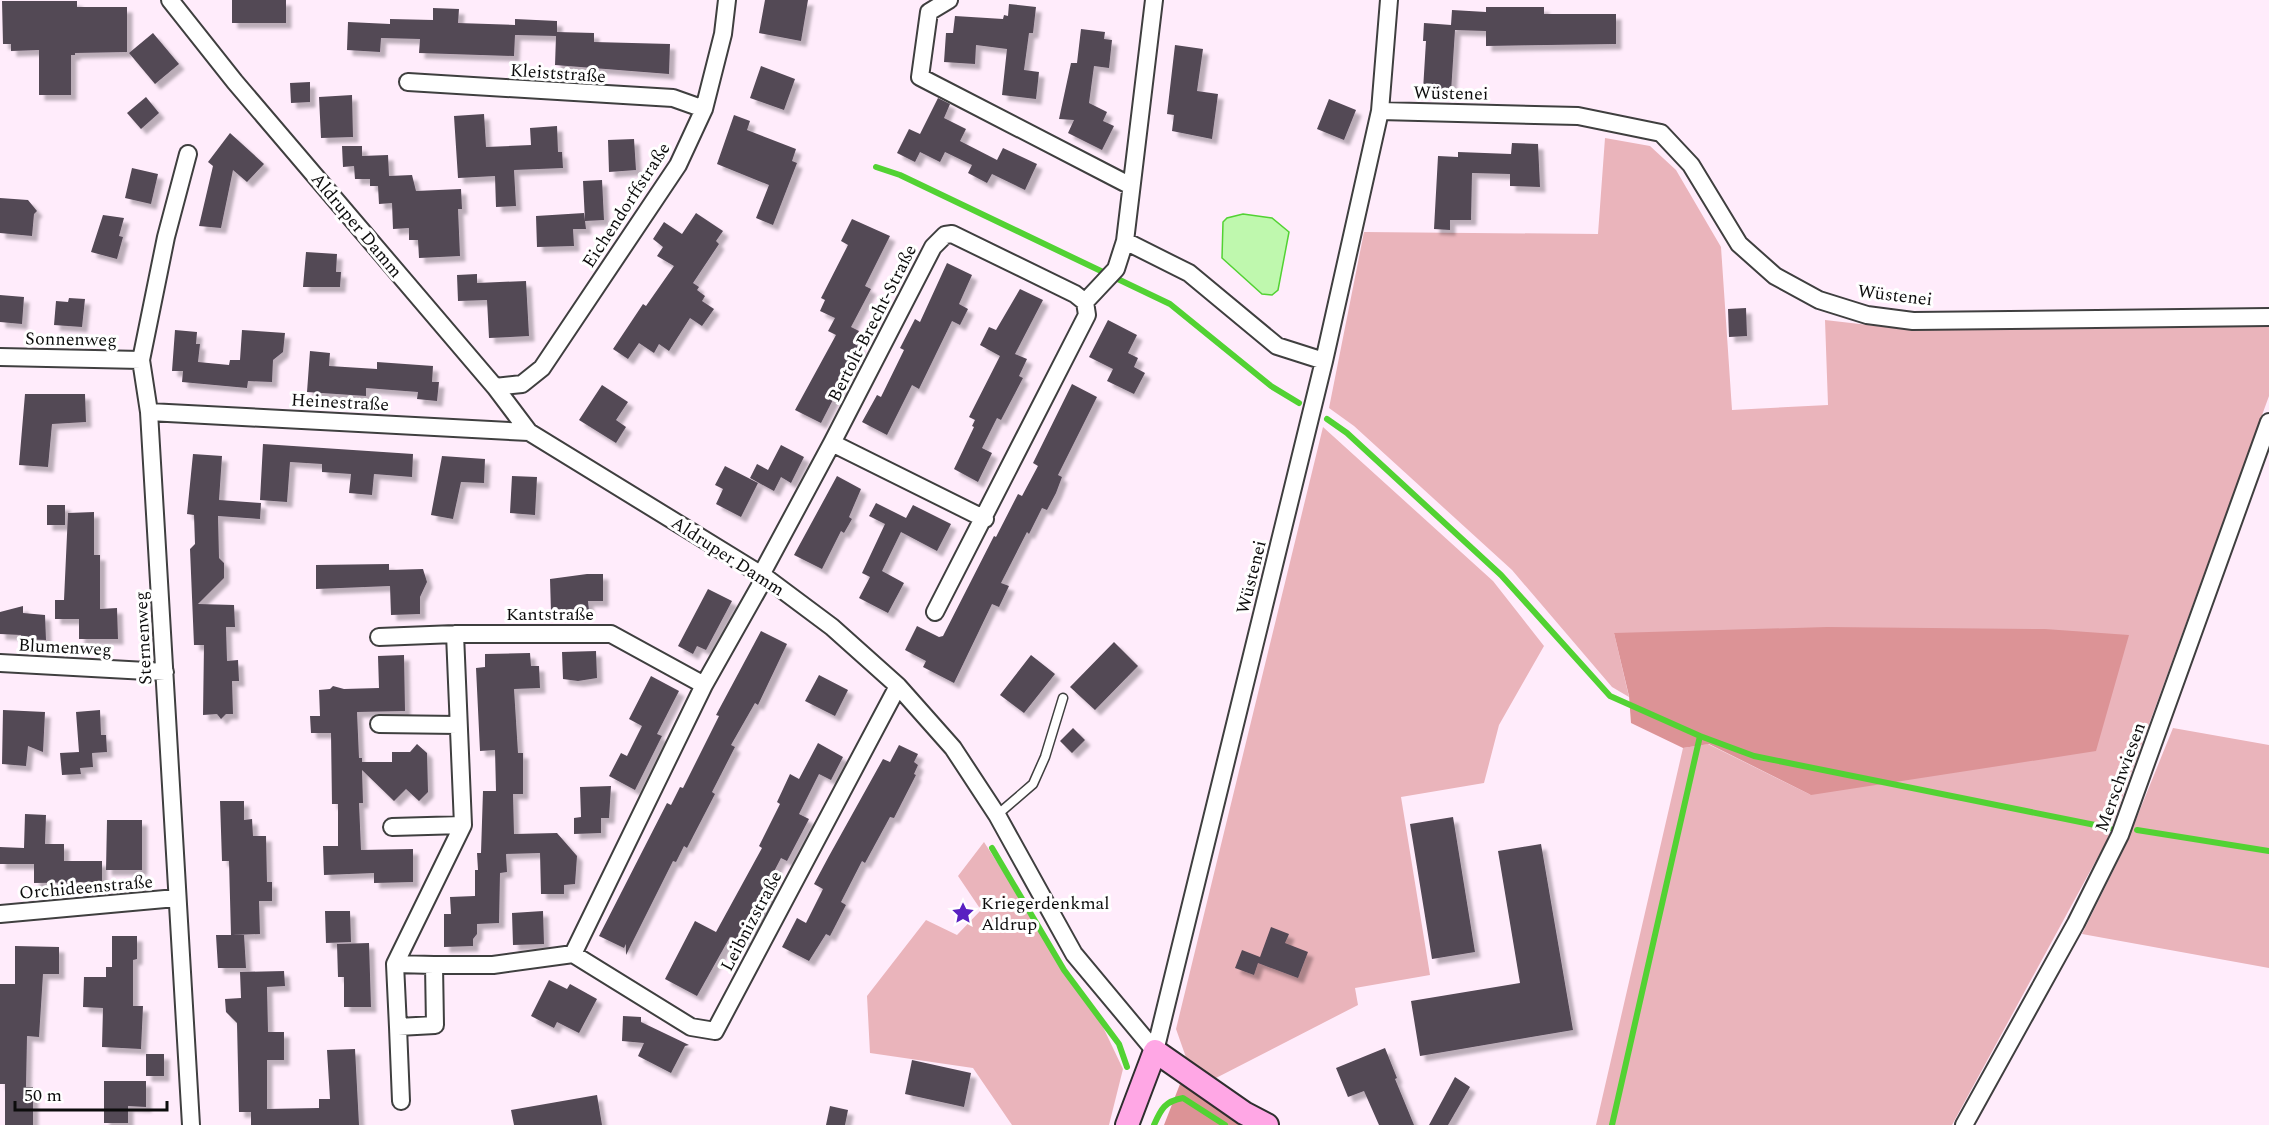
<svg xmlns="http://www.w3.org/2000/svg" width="2269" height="1125" font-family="Spectral,serif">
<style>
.green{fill:#eab4bb}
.forest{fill:#dc9396}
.water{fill:#bff8ae;stroke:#52d233;stroke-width:1.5}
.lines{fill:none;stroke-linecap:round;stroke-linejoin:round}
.stream{stroke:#52d233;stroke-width:6}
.building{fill:#534855;filter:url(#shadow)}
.lane-casing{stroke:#3f3f3f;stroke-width:11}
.street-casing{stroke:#3f3f3f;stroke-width:20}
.secondary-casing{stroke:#2e2e2e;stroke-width:26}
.lane{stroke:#fff;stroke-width:8}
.street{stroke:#fff;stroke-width:16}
.secondary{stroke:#ffa7e5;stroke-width:22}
.labels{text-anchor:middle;stroke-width:6;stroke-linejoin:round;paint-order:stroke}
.street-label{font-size:18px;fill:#0c0c0c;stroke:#fff}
.poi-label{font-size:18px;fill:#0c0c0c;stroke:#fff;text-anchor:start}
</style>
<defs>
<filter id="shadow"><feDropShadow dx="5.5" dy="5.5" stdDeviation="1.5" flood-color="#0004"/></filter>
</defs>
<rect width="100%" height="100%" fill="#ffecfb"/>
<path class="green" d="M1605,138l45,8 26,24 45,77 11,163 96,-5 -3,-85 78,9 366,-4v71l-163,446 -154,283h-356l87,-377 25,-4 103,51 -197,-162 15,64 -17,-10 -100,-117 -158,-144 -25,-18 35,-176 234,2z
M1323,427l170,154 51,65 -45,79 -15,58 -83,14 29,178 -75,13 3,17 -144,74 -26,-16 -12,-34z
M2173,728l96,17v223l-187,-34 42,-85z
M984,842l119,185 20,42 -14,56h-97l-39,-57 -103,-15 -3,-57 59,-76 31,15 24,-25 -23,-34z"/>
<path class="forest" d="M1827,627l218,2 84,6 -33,116 -285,44 -102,-51 -26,4 -52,-25 -2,-27 -15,-63z
M1180,1084l69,41h-85z"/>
<path class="water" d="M1243,214l29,4 17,14 -11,58 -6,5 -10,-1 -40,-36 1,-36 4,-4z"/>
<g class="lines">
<path class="stream" d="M876,167l24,8 270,129 101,82 28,17
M1327,419l20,14 154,142 109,121 90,40
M2137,830l132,21
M992,848l72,122 55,74 8,23
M1154,1125c7,-16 11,-24 29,-27l42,27
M1612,1125l88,-389 54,20 356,72"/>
</g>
<path class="building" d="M232,0h54v23h-54z
M765,0h43l-7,41 -42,-8z
M2,1h75v6h50v45l-52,1v2h-4v40h-32v-45l-28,1v-7h-8z
M1009,4l27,3 -3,26h-4l-5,37 15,2 -3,27 -34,-4 5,-46 -31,-4 -1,19 -31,-2 2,-29h7l2,-17 48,3 1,-4 4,1z
M1486,7h58v7h72v30l-130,2v-15l-31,-1 -4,62 -28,-2 3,-49h-3l1,-18 27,2 1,-15 34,2z
M433,8l26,1 -1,14 57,2v-6l42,2v11l37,1v9l76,2 -1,30 -114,-9 1,-29 -41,-1 -1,21 -95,-3 1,-14 -39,-1 -1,14 -33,-2 1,-28 42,2v-5l43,1z
M1081,29l24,3 -1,7 8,1 -3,28 -15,-2 -5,37 18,9 -4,9 11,5 -12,24 -34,-17 6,-13 -15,-1 12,-56h6z
M153,33l26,31 -24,20 -26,-31z
M1175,45l28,4 -6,42 21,3 -6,45 -40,-8 2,-16 -7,-1z
M761,66l34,13 -11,31 -34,-12z
M310,82v20l-19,1 -1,-20z
M352,95l1,42 -32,1 -2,-41z
M146,97l13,16 -18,16 -14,-16z
M938,98l12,6 -6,14 22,11 -6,12 37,19 6,-12 34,16 -12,26 -33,-16 -5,9 -19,-10 4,-8 -27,-13 -5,10 -20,-10 -5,10 -18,-9 12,-24 11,5z
M1329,99l27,11 -12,30 -27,-11z
M484,114l2,33 45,-2 -1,-17 27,-2 1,26h4l1,16 -49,2 2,36 -20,1 -1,-31 -37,2 -4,-62z
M734,115l16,6 -3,9 49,19 -4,12 5,2 -24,62 -17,-7 13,-33 -52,-21z
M230,133l34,31 -17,18 -14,-12 -12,58 -22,-2 14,-60 -5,-4z
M634,139l2,31 -27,2 -1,-32z
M1512,143l26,1 2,43 -30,-1v-12l-38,-1 -1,47h-21v10l-16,-1 4,-73 20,1v-5l53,2z
M342,146h20v10l26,-1 1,21 23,-1 4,16 45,-2 1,20h-4l2,47 -41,2 -1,-18h-9v-12l-16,1 -1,-26 -13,1 -1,-18h-8v-7h-15l-1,-13 -11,1z
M132,168l26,6 -7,30 -26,-6z
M602,180l2,40 -19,1 -2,-40z
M0,198l28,2 9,11 -3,3 -2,22 -32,-3z
M584,213l2,16h-13l1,17 -37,1 -1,-31z
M696,213l27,18 -7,10 3,3 -26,39 6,4 -2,3 8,6 -3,5 12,8 -12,17 -12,-8 -21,33 -10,-7 -5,9 -15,-10 -11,16 -15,-10 30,-45 3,2 28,-40 -17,-10 6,-9 -10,-8 11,-17 18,12z
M103,215l21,3 -5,18 4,1 -6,22 -26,-7z
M852,219l38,17 -25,50 6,3 -20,38 8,4 -6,12 7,4 -39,76 -26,-13 41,-75 -8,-4 7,-13 -15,-7 5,-11 -4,-2 27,-53 -7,-4z
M306,252l31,2 -1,18h5l-1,15h-37z
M947,263l25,12 -13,29 9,5 -8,16 -8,-4 -33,68 -7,-4 -25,50 -25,-13 15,-27 4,2 23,-47 -4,-2 15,-29 5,3z
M477,274v9l49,-2 3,55 -40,2 -2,-38 -29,1 -1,-26z
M1020,289l23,11 -28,54 12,5 -8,17 4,2 -22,42 -4,-2 -15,30 10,5 -14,29 -24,-13 20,-42 -2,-1 3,-6 -6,-3 31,-61 -20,-11 9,-18 7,3z
M0,295l24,2 -2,27 -22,-2z
M69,298l16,1 -3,28 -28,-2 2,-24 12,1z
M1746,308l1,28 -18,1 -1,-28z
M1108,320l29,15 -9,18 10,5 -4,9 11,6 -11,21 -27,-13 6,-12 -24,-12z
M175,330l22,2 -1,12h4l-2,18 31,3 1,-5h10l2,-30 43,3 -2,19 -10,8 -1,22 -24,-1 -1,7 -65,-6 1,-11h-11z
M310,351l20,2 -1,13 48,3v-7l56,4 -1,16h7l-2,19 -20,-2 1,-7 -52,-4v8l-59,-4z
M1072,384l25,13 -39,78 4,2 -6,16 -9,17 -5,-2 -13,26 -2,-2 -26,51 8,3 -10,21 -7,-3 -38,79 -31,-16 3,-6 -21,-11 12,-24 22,11 4,-1 51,-100 2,1 22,-43 4,2 16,-30 -5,-3z
M602,385l26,17 -12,18 10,7 -10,16 -37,-23z
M25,394h60l1,28 -34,2 -4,43 -29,-2z
M263,444l150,10 -1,23 -38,-3 -2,21 -23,-2 2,-19 -29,-2v-8l-32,-2 -3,40 -27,-2z
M781,445l23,12 -13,26 -10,-6 -7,14 -24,-13 7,-14 11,6z
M193,454l29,2 -3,44 42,3 -1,16 -42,-3 1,42 5,5v15l-26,26 36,1 1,22h-9l1,34 11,-1 1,21h-7l1,33h-7l-5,5 -4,-5 -14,1 1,-70h-10l-4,-96 5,-5 -1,-29 -7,-1z
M442,456l43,3 -1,24 -23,-1 -8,37 -22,-4z
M725,466l33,17 -17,34 -25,-13 7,-15 -8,-4z
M512,476l25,1 -2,38 -25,-2z
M837,476l24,13 -12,28 3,2 -8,14 -3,-2 -19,38 -28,-14z
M876,503l30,15 7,-13 38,19 -14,27 -36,-19 -19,39 22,12 -16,30 -29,-15 11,-21 -8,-4 23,-49 -16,-8z
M47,505h18v20h-18z
M94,512v43h6v54l17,-1 1,31h-39v-20h-24v-19h9l4,-87z
M389,564v6l34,-1 4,13 -7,15v17l-29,1 -1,-29 -74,3v-24z
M587,574h16v27h-15l1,10h-12v3l-26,-2 -1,-33z
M708,589l24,12 -26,49 -9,-4 -4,8 -15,-8z
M23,606v7l22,2 1,25 -25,-1v-4l-21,-1v-22z
M761,631l26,13 -29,61 -3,-2 -24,42 4,2 -23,45 3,2 -28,54 -3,-2 -8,16 -3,-1 -47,94v-11l-2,4 -25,-12 68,-133 4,2 9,-18 3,1 36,-72 -3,-1z
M1114,642l24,24 -43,44 -25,-23z
M596,651l1,27 -19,3 -15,-2 -1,-27z
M530,653l1,13h8l1,22 -26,1 4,64h5v41h-10l1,40 43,-1 20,23 -2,28 -11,1v9h-23l-1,-41 -34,1 1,18 -7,1 -1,50 -22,1v10l-4,5v7l-29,1v-33h7l-1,-17 25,-1v-26h3l-1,-17h4l2,-62h13l-1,-41 -15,1 -4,-83 9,-1v-13z
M404,655l1,56 -48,1 2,46h3v4h30v-10h18l7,-8 10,9 1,39 -9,9 -13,-12 -12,12 -32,-31 1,33h-4l2,47 52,-1v33l-39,1v-10l-50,2 -1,-29h15v-42h-6l-1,-71h-20l-1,-17h10l-1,-26 11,-1 3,-3 11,3 35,-1 -1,-32z
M1031,655l24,19 -31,39 -24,-18z
M819,675l29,15 -13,26 -30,-15z
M651,676l28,15 -22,43 5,2 -27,54 -26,-14 12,-23 6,3 15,-30 -13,-7z
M3,710l42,2 -2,40 -15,-6 -2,20 -24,-2z
M100,710l1,25h5l1,17 -15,1 1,14 -13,1 1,6 -19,1 -2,-22 19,-1 -3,-40z
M1073,728l12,12 -13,13 -12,-12z
M818,743l25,14 -12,23 -12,-6 -20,40 10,5 -22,42 -6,-3 -15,29 6,3 -20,40 -3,-1 -7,14 -12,-6 -33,59 -32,-17 30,-58 21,11 46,-84 -3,-2 21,-42 -3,-2 13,-28 9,5z
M899,745l19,9 -4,8 4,3 -4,9 2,1 -22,43 -4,-1 -25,46 -3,-2 -21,41 5,3 -16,31 -4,-2 -17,27 -27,-14 15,-29 9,5 17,-34 -9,-5 15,-28 54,-97 7,3z
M611,786l-2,32h-8v15l-27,1v-16l7,-1 -1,-30z
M220,801h24v19l8,-1 1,17h13l1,46h5v19h-13l1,33 -27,1h11l2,33h-28l-2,-33h15l-2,-74h-7z
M25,814l21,1 -1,29h19v17h38v21l-68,1v-19h-34v-17l24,1z
M1453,817l22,135 -43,7 -22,-135z
M107,820h35v50h-36z
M1541,844l32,186 -153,26 -9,-55 109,-18 -22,-132z
M325,911h25l1,31 -25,1z
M543,911l1,33 -31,1 -1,-32z
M1271,927l18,7 -4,9 23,9 -10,26 -40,-15 -4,12 -19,-7 7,-18 18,7z
M112,936h25v23l-4,1v46h10l-2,43 -39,-2 1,-39 -20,-1 1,-30h22v-10h6z
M369,943l2,64h-27v-30h-6l-1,-33z
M15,946l44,1v27h-16l-4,63 -12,-1 -1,51h7v38h-28v-41h-5v-100h15z
M284,971l1,15 -18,1 1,45h16v28h-17v49l52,-1v-9h11l-3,-49 28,-1 4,76h-108v-13h-12l-2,-89 -11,-11 -1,-13 16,-1 -1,-26z
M549,980l18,9 3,-5 27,15 -18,34 -22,-11 -3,6 -23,-12z
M623,1016l18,1v5l48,23 -4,1 -14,27 -33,-17 6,-13 -22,-2z
M1385,1048l12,30 -2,1 19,46h-35l-15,-34 -16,6 -12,-29z
M146,1054h18v22h-18z
M912,1060l59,13 -7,34 -59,-13z
M1455,1077l15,10 -22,38h-19z
M104,1081h42v26l-18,-1v17h-24z
M597,1095l5,30h-88l-3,-15z
M830,1106l18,4 -3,15h-19z"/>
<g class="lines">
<g class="lane-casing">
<path id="lane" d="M997,815l36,-31 12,-27 18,-59"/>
</g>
<g class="street-casing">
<path id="street" d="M170,0l65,82 260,305 34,45 236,145 67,50 66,59 55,62 44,67 77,139 81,97
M949,0l-20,12 -9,65 211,109
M408,82l265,16 31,11
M1380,111l198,5 83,17 30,32 48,79 36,32 44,24 48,15 46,6 356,-4
M188,154l-22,83 -25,123 8,52 42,713
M1125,241l64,32 88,73 47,15
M1085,302l31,-33 9,-28 29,-241
M0,357l141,3
M495,387l27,-3 20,-16 136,-203 26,-56 19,-75 4,-34
M149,412l380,20
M832,443l153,76
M761,575l71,-132 101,-196 12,-12 7,-1 123,60 10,8 2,13 -152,297
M379,637l76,-3
M0,663l165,9
M379,724l79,1
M392,827l71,-2
M0,914l176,-16
M573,954l131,-269 61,-108
M395,964l39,1
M398,1027l-3,-63 68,-139 -8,-191h156l93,51
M1155,1051l169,-690 56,-250 9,-111
M401,1101l-3,-74 37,-2 -1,-60h59l80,-11 118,73 24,4 183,-345
M1964,1125l112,-202 44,-88 149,-413"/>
</g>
<g class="secondary-casing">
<path id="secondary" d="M1127,1125l28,-74 89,62 23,12"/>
</g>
<use href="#lane" class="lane"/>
<use href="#street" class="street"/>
<use href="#secondary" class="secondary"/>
</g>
<defs>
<g id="sight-bare" transform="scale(1.8)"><path d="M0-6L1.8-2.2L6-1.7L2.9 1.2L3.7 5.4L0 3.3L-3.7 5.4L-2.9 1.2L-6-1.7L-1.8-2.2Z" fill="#5920c1" stroke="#fff" stroke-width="2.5" paint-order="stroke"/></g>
</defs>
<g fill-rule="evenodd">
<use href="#sight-bare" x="963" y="913"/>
</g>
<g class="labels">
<g class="street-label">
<text transform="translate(558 73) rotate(4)" y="6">Kleiststraße</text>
<text transform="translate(1451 93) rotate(1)" y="6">Wüstenei</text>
<text transform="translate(626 205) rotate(-57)" y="6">Eichendorffstraße</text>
<text transform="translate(357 225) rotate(50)" y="6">Aldruper Damm</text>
<text transform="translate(1895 295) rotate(7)" y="6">Wüstenei</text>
<text transform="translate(872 323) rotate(-63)" y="6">Bertolt-Brecht-Straße</text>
<text transform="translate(71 339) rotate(1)" y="6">Sonnenweg</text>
<text transform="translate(340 402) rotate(3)" y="6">Heinestraße</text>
<text transform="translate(728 556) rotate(33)" y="6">Aldruper Damm</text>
<text transform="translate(1251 577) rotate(-76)" y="6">Wüstenei</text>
<text x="550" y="620">Kantstraße</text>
<text transform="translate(143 638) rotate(-93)" y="6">Sternenweg</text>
<text transform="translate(65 647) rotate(3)" y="6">Blumenweg</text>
<text transform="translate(2120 777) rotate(-70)" y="6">Merschwiesen</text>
<text transform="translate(86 887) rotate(-5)" y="6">Orchideenstraße</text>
<text transform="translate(751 921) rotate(-62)" y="6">Leibnizstraße</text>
</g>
<g class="poi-label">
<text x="981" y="909">Kriegerdenkmal<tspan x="981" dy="21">Aldrup</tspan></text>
</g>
</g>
<path d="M15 1101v9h152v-9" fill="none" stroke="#0c0c0c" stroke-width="3"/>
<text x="24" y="1101" font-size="18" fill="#0c0c0c" stroke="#ffffff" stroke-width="4.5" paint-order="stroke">50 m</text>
</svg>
